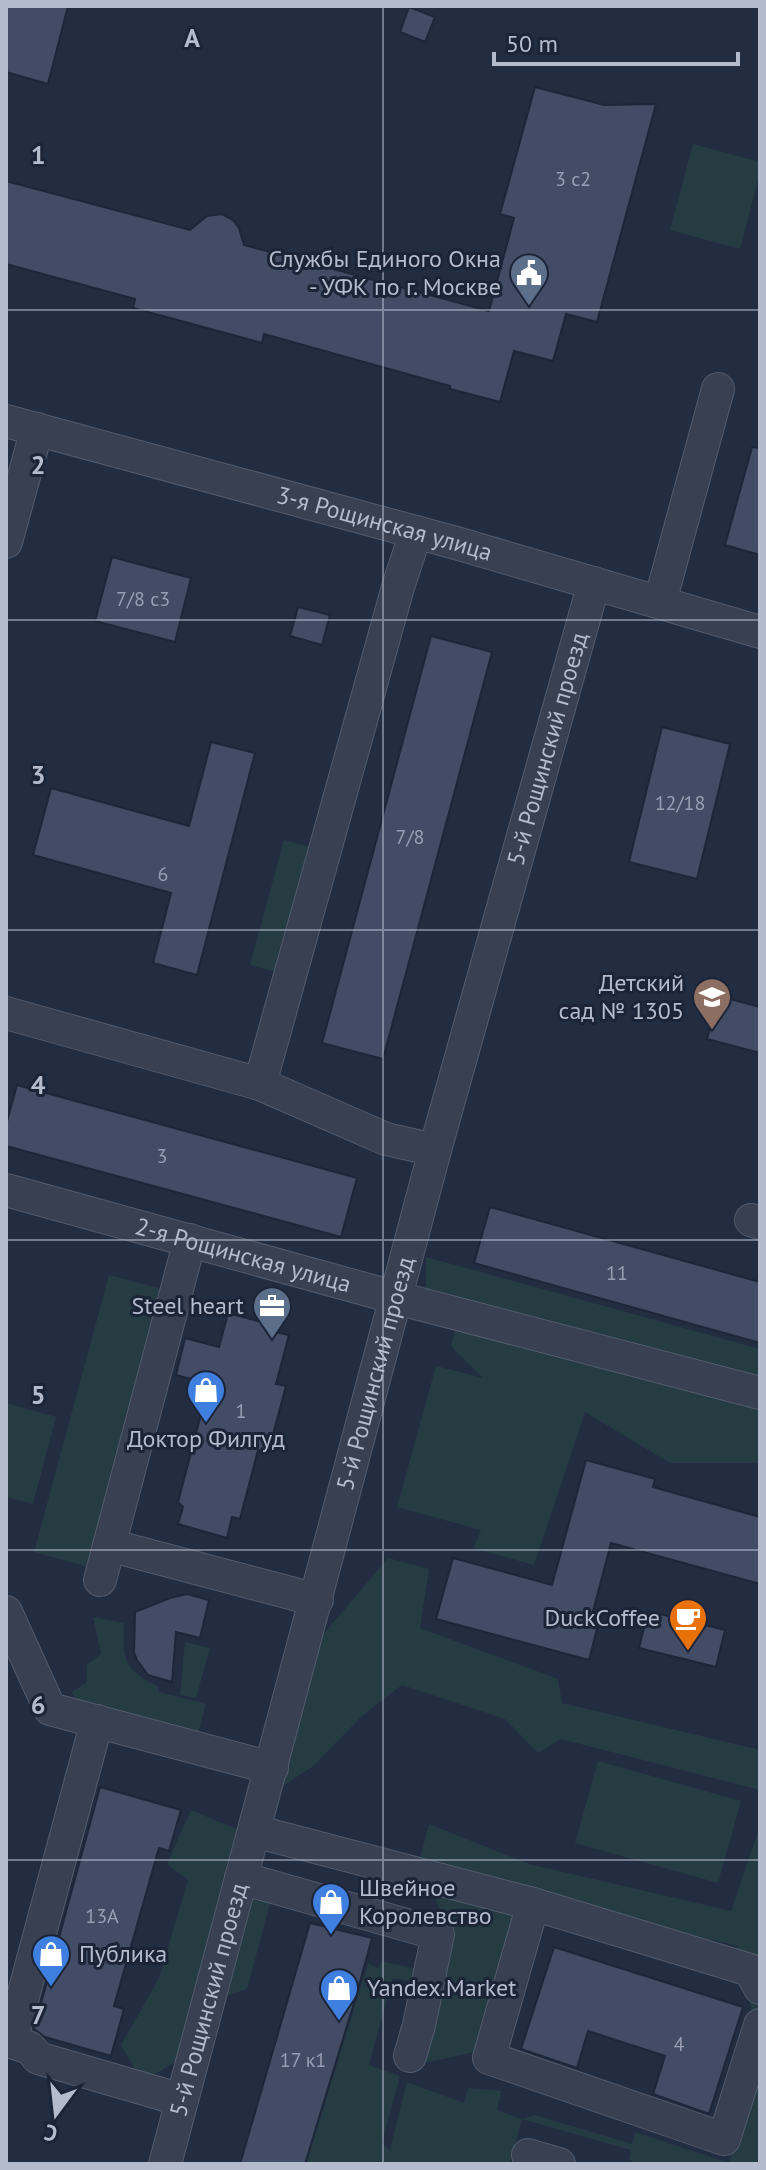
<svg xmlns="http://www.w3.org/2000/svg" width="766" height="2170" font-family="'PT Sans',sans-serif">
<style>
.green{fill:#253c43}
.building{fill:#424c65;stroke:#1e2639;stroke-width:2}
.lines{fill:none;stroke-linecap:round;stroke-linejoin:round}
.minor-casing{stroke:#535b6c;stroke-width:34}
.minor{stroke:#384052;stroke-width:32}
.grid{fill:none;stroke:#b4bbcc;stroke-width:2;stroke-opacity:0.55}
.labels{text-anchor:middle;stroke-width:6;stroke-linejoin:round;paint-order:stroke}
.number-label{font-size:20px;fill:#989fb2}
.poi-label{font-size:24px;fill:#b4bbcc;stroke:#1c2437;text-anchor:end}
.street-label{font-size:24px;fill:#b4bbcc;stroke:#1c2437}
.grid-label{font-size:26px;text-anchor:middle;font-weight:bold;fill:#b4bbcc;stroke:#1c2437;stroke-width:6;stroke-linejoin:round;paint-order:stroke}
</style>
<rect width="100%" height="100%" fill="#232d42"/>
<path class="green" d="M693,144l67,18v10l-20,77 -70,-19z
M284,840l26,7 -34,125 -26,-7z
M426,1257l334,92v32l-334,-87z
M109,1275l60,16 -73,278 -62,-17z
M457,1325l303,81v57h-90l-85,-51 -51,153 -61,-17 8,-18 -84,-23 39,-141 47,12 -32,-32z
M6,1403l50,14 -23,87 -27,-7z
M388,1558l41,11 -9,59 138,51 4,24 198,47v40l-199,-51 -23,14 -33,-34 -103,-34 -39,30 -51,52 -34,22 33,-140z
M93,1617l31,6c-2,37 0,46 33,63l2,6 47,12 -9,34 -115,-30 -10,-16 15,-10v-17l14,-11z
M185,1642l25,6 -14,50 -16,-3z
M598,1761l143,40 -23,82 -143,-40z
M191,1810l50,21 29,73 -23,85 -28,9 -39,61 -38,23 -21,-37 38,-67 29,-98 -21,-16z
M429,1824l100,40 202,47 29,-85v210l-16,-52 -7,-38 -215,-54 -43,159 -59,13 25,-143 -26,-59z
M381,1961l35,8 -3,13 -20,-4 -24,87 31,11 -18,66v2l8,6 17,-68 57,21 4,-15 33,3 -4,19 24,9 14,-4 97,29 3,-12 94,31 31,-114v115h-125l-6,-5 2,-9 -109,-31 -12,45h-31l-1,-2 -9,2h-163l62,-201 11,6z"/>
<path class="building" d="M6,6h62l-20,78 -42,-12z
M409,7l26,10 -10,25 -25,-10z
M535,87l69,18 52,-1 -59,218 -31,-8 -13,47 -39,-10 -14,51 -50,-13v-3l-186,-52 -2,9 -129,-35 2,-9 -129,-35v-83l184,49 17,-14 15,-2 12,7 5,7 5,17 245,66 25,-93 -14,-4z
M752,447l8,1v107l-35,-10z
M112,557l79,21 -16,64 -80,-21z
M298,607l32,8 -8,30 -32,-9z
M431,636l61,16 -109,407 -61,-16z
M662,727l68,17 -33,135 -68,-17z
M211,742l44,11 -58,222 -44,-12 18,-70 -138,-38 18,-67 138,38z
M719,996l41,11v46l-53,-14z
M17,1085l340,93 -16,59 -335,-91v-21z
M490,1207l270,75v61l-286,-80z
M228,1313l45,12 -2,6 18,4 -13,49 10,2 -18,67 -10,-3 -18,69 -8,-2 -5,21 -49,-14 5,-17 -5,-5 31,-118 -33,-9 9,-37 34,9z
M586,1460l69,19 -2,8 107,30v67l-149,-41 -21,80 8,2 -9,35 -153,-41 17,-61 99,27z
M187,1594l22,6 -9,38 -24,-6 -4,50 -24,-7 -11,-15 -3,-8 1,-40 35,-14z
M648,1611l77,19 -9,37 -77,-19z
M100,1787l81,23 -12,41 -10,-3 -45,158 10,3 -13,47 -66,-19 -11,-8z
M310,1923l62,15 -15,55 -52,171h-65z
M554,1947l189,60 -34,107 -56,-20 12,-38 -77,-25 -11,37 -56,-19z"/>
<g class="lines">
<g class="minor-casing">
<g id="minor">
<path id="s1" d="M6,421l450,122 304,89"/>
<path d="M6,542l31,-113"/>
<path d="M660,602l58,-213"/>
<path d="M6,1013l254,71 126,55 49,11"/>
<path d="M260,1084l138,-497 18,-55"/>
<path id="s2" d="M6,1190l391,108 363,95"/>
<path d="M751,1220l9,3"/>
<path d="M109,1545l208,55"/>
<path d="M100,1580l90,-340"/>
<path d="M6,1612l44,97 222,59"/>
<path d="M254,1831l279,73 217,66 10,18"/>
<path d="M241,1878l197,56 -19,91 -9,31"/>
<path d="M533,1904l-44,154 235,81 36,-114"/>
<path d="M6,2040l24,8 8,10 144,42"/>
<path d="M11,2041l86,-320"/>
<path d="M528,2155l31,9"/>
<path id="s3" d="M165,2164l270,-1014 159,-567"/>
</g>
</g>
<use href="#minor" class="minor"/>
</g>
<path class="grid" d="M383,6v2158M6,310h754M6,620h754M6,930h754M6,1240h754M6,1550h754M6,1860h754"/>
<defs>
<g id="civic-pin" transform="scale(2)"><path d="M0 17L-7.5 6A9.5 9.5 0 1 1 7.5 6Z" fill="#5c6f8a" stroke="#1c2437"/><path d="M-.6-6.5H3V-4.5H.6V-3L4-1V1h2V6H-6V1h2V-1L-.6-3ZM-1.2 2.5V6h2.4V2.5Z" fill="#fff"/></g>
<g id="school-pin" transform="scale(2)"><path d="M0 17L-7.5 6A9.5 9.5 0 1 1 7.5 6Z" fill="#8d6e63" stroke="#1c2437"/><path d="M0-5L7-2L0 1L-7-2ZM-4 1L0 2.5L4 1V4Q0 6-4 4Z" fill="#fff"/></g>
<g id="office-pin" transform="scale(2)"><path d="M0 17L-7.5 6A9.5 9.5 0 1 1 7.5 6Z" fill="#5c6f8a" stroke="#1c2437"/><path d="M-6-3h4V-5.5h4V-3h4V5H-6ZM-1-4.5V-3h2v-1.5ZM-6 0V1H6V0Z" fill="#fff"/></g>
<g id="shop-pin" transform="scale(2)"><path d="M0 17L-7.5 6A9.5 9.5 0 1 1 7.5 6Z" fill="#3f7fe0" stroke="#1c2437"/><path d="M-5-2.5h2.3a2.7 3.5 0 0 1 5.4 0H5L5.5 6h-11ZM-1.5-2.5h3a1.5 2.3 0 0 0-3 0Z" fill="#fff"/></g>
<g id="cafe-pin" transform="scale(2)"><path d="M0 17L-7.5 6A9.5 9.5 0 1 1 7.5 6Z" fill="#e8710a" stroke="#1c2437"/><path d="M-5.5-4.5H6V0H3Q3 3.5 0 3.5H-2.5Q-5.5 3.5-5.5 0ZM3-3.2v2h1.7v-2ZM-6 4.5H4V6H-6Z" fill="#fff"/></g>
</defs>
<g fill-rule="evenodd">
<use href="#civic-pin" x="529" y="273"/>
<use href="#school-pin" x="712" y="997"/>
<use href="#office-pin" x="272" y="1306"/>
<use href="#shop-pin" x="206" y="1390"/>
<use href="#cafe-pin" x="688" y="1618"/>
<use href="#shop-pin" x="331" y="1902"/>
<use href="#shop-pin" x="51" y="1954"/>
<use href="#shop-pin" x="339" y="1988"/>
</g>
<g class="labels">
<g class="number-label">
<text x="573" y="186">3 с2</text>
<text x="143" y="606">7/8 с3</text>
<text x="680" y="810">12/18</text>
<text x="410" y="844">7/8</text>
<text x="163" y="881">6</text>
<text x="162" y="1163">3</text>
<text x="617" y="1280">11</text>
<text x="241" y="1418">1</text>
<text x="102" y="1923">13А</text>
<text x="679" y="2051">4</text>
<text x="303" y="2067">17 к1</text>
</g>
<g class="poi-label">
<text x="501" y="267">Службы Единого Окна<tspan x="501" dy="28">- УФК по г. Москве</tspan></text>
<text x="684" y="991">Детский<tspan x="684" dy="28">сад № 1305</tspan></text>
<text x="244" y="1314">Steel heart</text>
<text x="206" y="1447" text-anchor="middle">Доктор Филгуд</text>
<text x="660" y="1626">DuckCoffee</text>
<text x="359" y="1896" text-anchor="start">Швейное<tspan x="359" dy="28">Королевство</tspan></text>
<text x="79" y="1962" text-anchor="start">Публика</text>
<text x="367" y="1996" text-anchor="start">Yandex.Market</text>
</g>
<g class="street-label">
<text dy="8" stroke="none"><textPath href="#s1" startOffset="392">3-я Рощинская улица</textPath></text>
<text dy="8" stroke="none"><textPath href="#s3" startOffset="1466">5-й Рощинский проезд</textPath></text>
<text dy="8" stroke="none"><textPath href="#s2" startOffset="246">2-я Рощинская улица</textPath></text>
<text dy="8" stroke="none"><textPath href="#s3" startOffset="818">5-й Рощинский проезд</textPath></text>
<text dy="8" stroke="none"><textPath href="#s3" startOffset="170">5-й Рощинский проезд</textPath></text>
</g>
</g>
<g class="grid-label">
<text x="192" y="47">A</text>
<text x="38" y="164">1</text>
<text x="38" y="474">2</text>
<text x="38" y="784">3</text>
<text x="38" y="1094">4</text>
<text x="38" y="1404">5</text>
<text x="38" y="1714">6</text>
<text x="38" y="2024">7</text>
</g>
<rect width="766" height="2170" fill="none" stroke="#b4bbcc" stroke-width="16"/>
<g transform="translate(56 2114) rotate(195)" stroke="#1c2437" stroke-width="6" paint-order="stroke">
<path d="M0-6L14 30L0 20L-14 30Z" fill="#b4bbcc"/>
<text y="-12" font-size="22" font-weight="bold" text-anchor="middle" fill="#b4bbcc">С</text>
</g>
<path d="M494 52v12h244v-12" fill="none" stroke="#b4bbcc" stroke-width="4"/>
<text x="506" y="52" font-size="24" fill="#b4bbcc" stroke="#1c2437" stroke-width="6" paint-order="stroke">50 m</text>
</svg>
